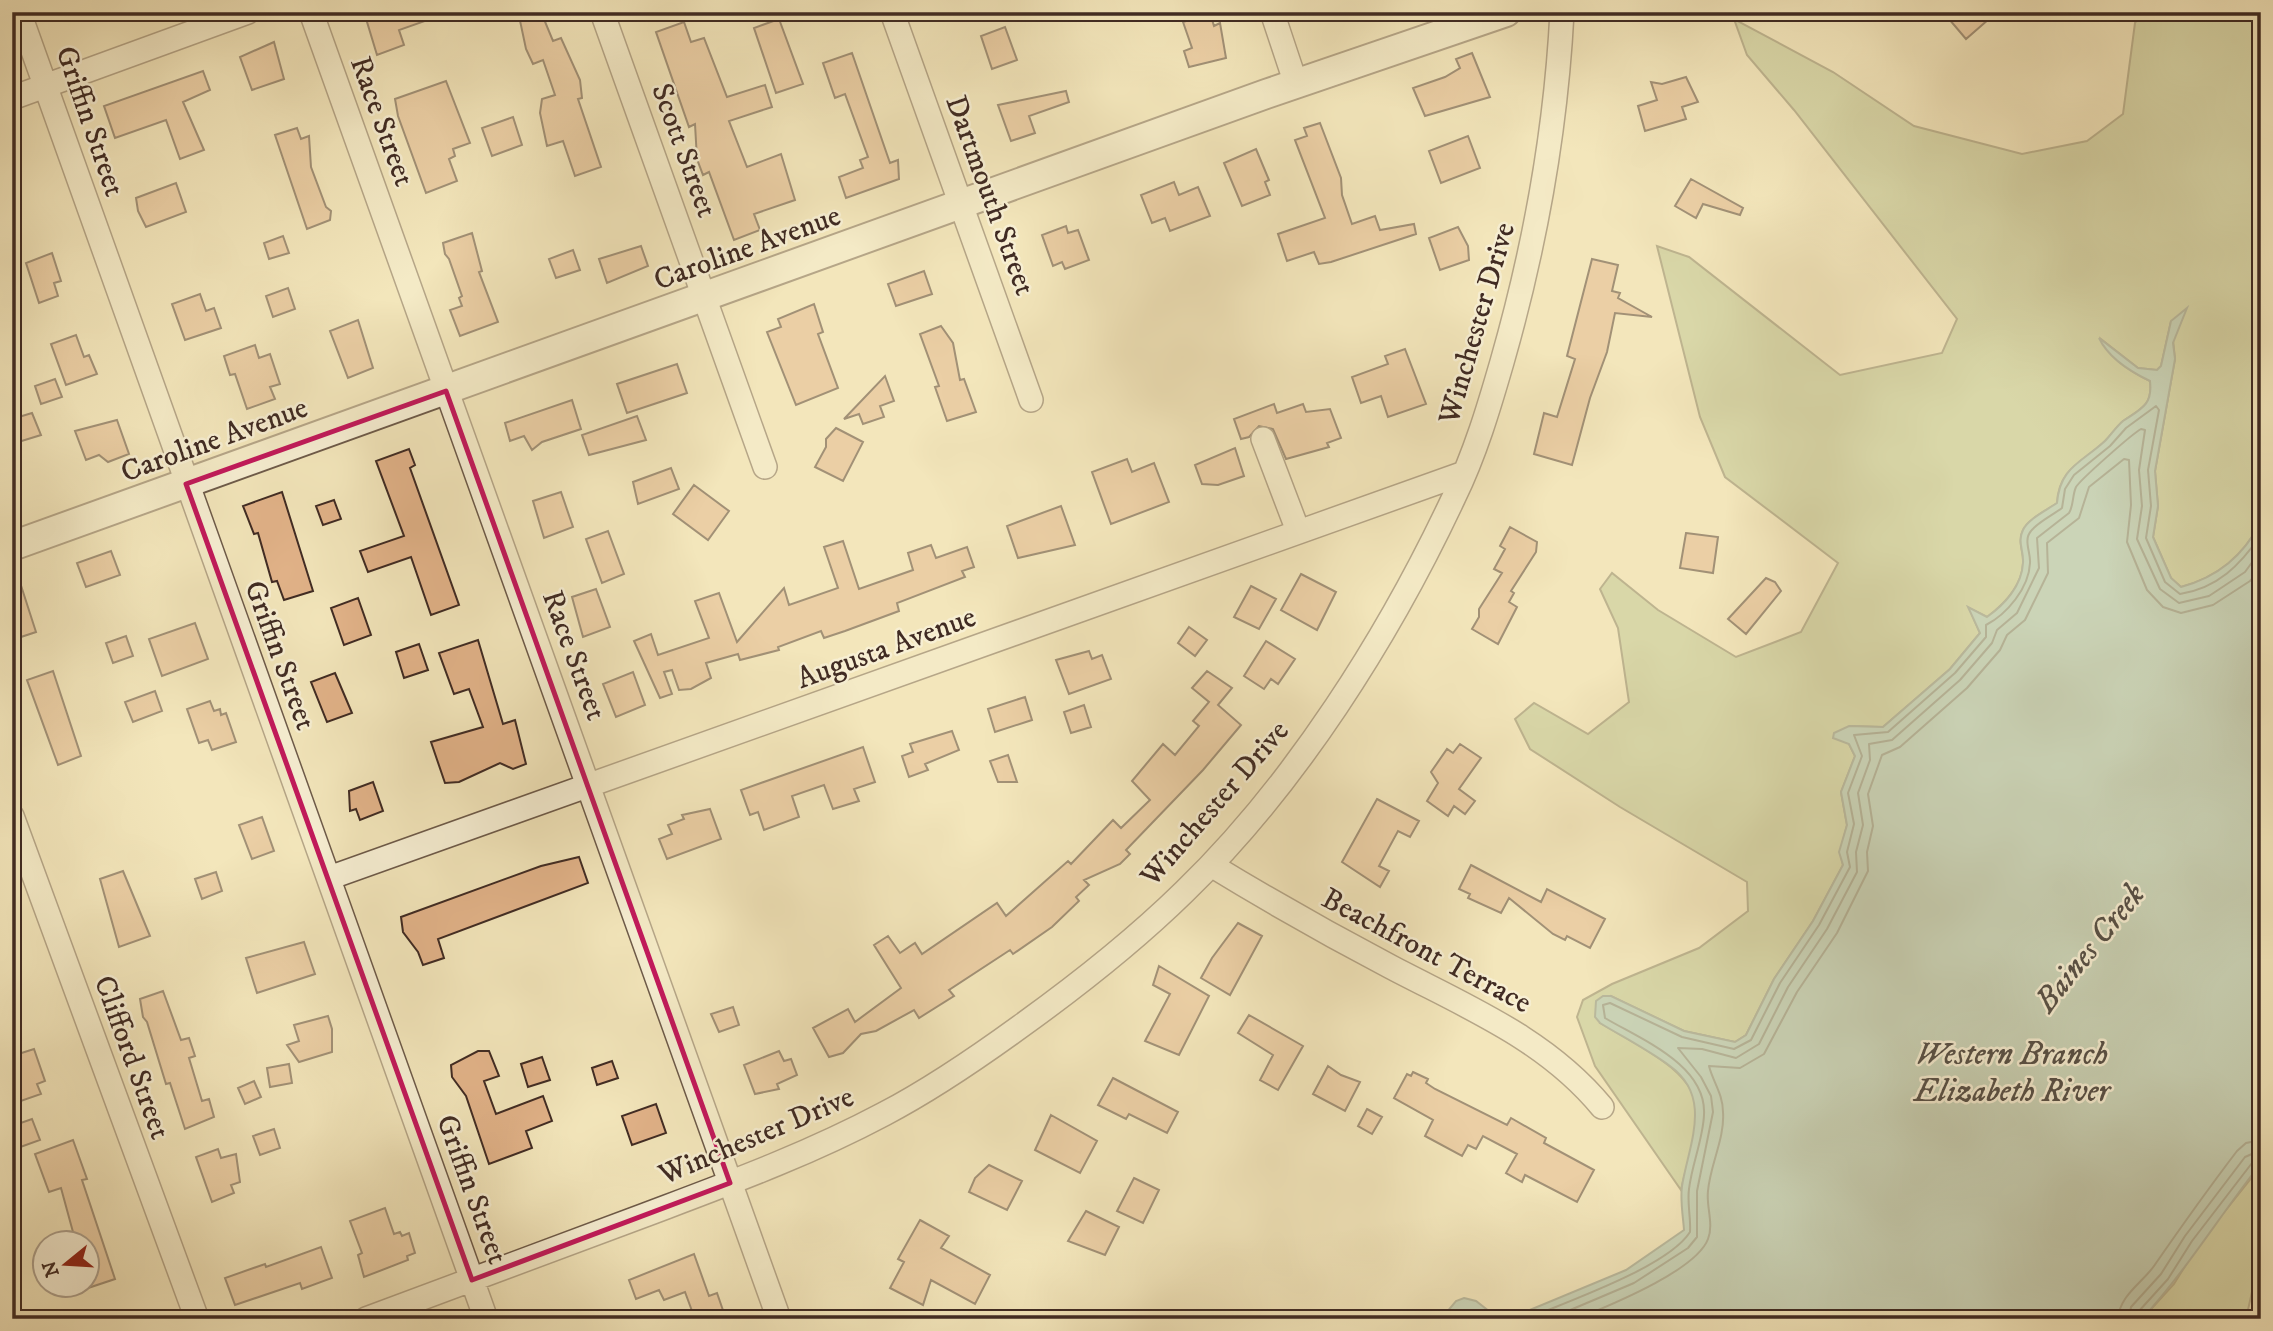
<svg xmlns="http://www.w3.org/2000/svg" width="2273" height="1331" font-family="'IM FELL DW Pica',serif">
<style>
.green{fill:#bbc590;stroke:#7e785a;stroke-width:2}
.water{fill:#9bbfb1;stroke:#778478;stroke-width:2}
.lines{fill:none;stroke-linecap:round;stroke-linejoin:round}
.shore{stroke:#6e756a;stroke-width:2}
.building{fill:#e2b389;stroke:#402b23;stroke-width:2}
.minor-casing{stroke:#6d5a49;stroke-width:26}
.tertiary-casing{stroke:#6d5a49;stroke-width:32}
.minor{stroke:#f7efd3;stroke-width:23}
.tertiary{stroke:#f7efd3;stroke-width:28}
.marked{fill:none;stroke:#c2185b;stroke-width:5;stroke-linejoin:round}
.labels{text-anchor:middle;stroke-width:5;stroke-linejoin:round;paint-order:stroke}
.street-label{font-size:30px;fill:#402b23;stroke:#f7efd3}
.water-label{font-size:32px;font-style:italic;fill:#575046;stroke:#f7efd3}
</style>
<rect width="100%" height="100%" fill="#f3e6bb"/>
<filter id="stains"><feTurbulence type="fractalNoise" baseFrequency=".00286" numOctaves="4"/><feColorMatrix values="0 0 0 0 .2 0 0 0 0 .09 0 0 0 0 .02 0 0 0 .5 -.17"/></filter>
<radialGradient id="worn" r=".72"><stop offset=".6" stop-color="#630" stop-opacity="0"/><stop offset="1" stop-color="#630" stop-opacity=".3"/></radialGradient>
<path class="green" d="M2143,12h118v510c-18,34 -43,55 -80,65l-10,-9 -18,-41 5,-31 -3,-35 20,-112 -4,-38 -10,45 -4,4 -19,-2 -37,-29c6,18 32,34 49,42 3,24 -9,28 -27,40 -7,6 -12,14 -18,20 -23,22 -46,27 -48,62 -10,7 -29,16 -34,27 -6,12 1,22 0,33 -1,23 -20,42 -36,54l-18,-9 11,25 -30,36 -67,58 -33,-1 -1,18 6,12 -14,36 6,33 -7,27 3,13 -30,56 -39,58 -28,56 -11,7 -51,-11 -73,-35 -11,27c31,19 101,49 97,92 -2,25 -11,51 -16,75l-86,-124 -18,-49 6,-17 29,-16 87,-36 49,-37 -1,-29 -127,-75 -90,-58 -15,-30 19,-16 54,31 41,-32 -11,-74 -18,-39 12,-16 46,37 78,47 65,-25 37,-69 -113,-86 -25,-60 -43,-171 32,11 151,118 102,-22 15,-34 -163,-209 -47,-55 -13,-36 99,53 81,54 108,28 65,-13 36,-27 12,-91z
M2261,1166v85l-15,68h-104l32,-35 24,-39z"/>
<path class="water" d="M2187,308l-14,35 2,16 -20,112 3,35 -5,31 18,41 10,9c37,-10 62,-31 80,-65v631l-3,14c-39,50 -73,105 -116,152h-634l118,-49 58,-40c-1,-14 -4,-30 -2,-44 7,-42 31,-89 -12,-120 -22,-16 -47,-29 -70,-43l-5,-6 1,-16 7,-5h8l73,35 51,11 11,-7 28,-56 39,-58 30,-56 -4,-13 8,-27 -6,-33 14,-36 -6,-12 -16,-6 1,-5 15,-7 34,1 67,-58 30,-36 -12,-26 19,10c17,-12 35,-31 36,-54 1,-12 -6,-21 0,-33 5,-11 24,-20 34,-27 3,-36 24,-40 48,-62 6,-6 11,-14 18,-20 18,-12 30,-16 27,-40 -19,-9 -42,-24 -51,-43l39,30 19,2 4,-4 10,-45z
M1464,1298l12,3 23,18h-58l15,-18z"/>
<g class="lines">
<path class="shore" d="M1526,1319c40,-17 142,-52 164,-87 1,-14 -3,-29 -1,-43 3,-25 14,-50 15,-74 3,-50 -64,-76 -99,-97l-2,-13 7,-2 72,34 52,12 17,-9 29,-57 39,-58 31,-58 -3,-15 7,-28 -6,-31 14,-37 -8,-21 34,-3 67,-59 31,-36v-12c21,-11 43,-37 44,-62 1,-10 -7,-23 1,-32 7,-9 22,-16 31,-23l3,-19 9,-14 36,-29 16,-18 30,-22 3,4 -11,60 3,36 -5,32 19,44 15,12c38,-6 60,-29 81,-59
M1549,1319l85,-36 54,-35 9,-11v-46l16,-79 -2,-16 -10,-19 -23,-29 24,1 34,9 23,-14 29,-57 39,-58 30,-57 -1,-20 7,-27 -5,-32 12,-33 -1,-16 23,-4 68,-60 32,-37 5,-13 20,-17 22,-45 -2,-30 32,-25c5,-8 3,-17 7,-26 5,-8 56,-53 65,-58l4,1 -6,40 3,36 -5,33 23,50 19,14 30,-7 36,-24 16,-22
M1577,1319c31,-13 119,-48 131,-80 6,-15 -2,-33 0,-48 2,-26 17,-53 15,-79 0,-18 -10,-30 -14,-46l31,2 24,-14 33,-62 40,-59 31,-62 -1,-19 6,-26 -5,-32 14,-39 18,-8 67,-59 33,-38 7,-15 18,-15 23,-47 -1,-30 32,-25 10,-31 35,-28 5,1 2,45 -4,37 20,48 16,17 18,6 32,-8 37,-24 11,-12
M2118,1319c1,-23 24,-36 36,-53 27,-39 54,-77 83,-115l9,-8 15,-3
M2129,1319l2,-12 30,-33 24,-38 60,-79 16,-7
M2138,1319l1,-8 29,-32 24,-38 60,-78 9,-4"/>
</g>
<path class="building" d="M364,12h77l1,3 -43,15 5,15 -27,10z
M530,12h11l12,29 8,-3 19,42 2,18 -4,1 23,68 -26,9 -12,-35 -16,5 -7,-33 2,-14 13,-4 -12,-35 -10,4 -7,-15 -7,-33z
M1943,12h54l-31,27z
M1210,13l4,13 6,-3 6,35 -37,9 -5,-16 8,-3 -9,-26z
M779,19l24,65 -27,9 -22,-65z
M684,22l7,20 13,-4 23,59 38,-12 7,22 -43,14 18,46 34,-13 14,46 -41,14 6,16 -26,10 -25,-68 -6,3 -6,-16 -2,-35 -6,3 -33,-95z
M1005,27l12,33 -25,9 -11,-33z
M274,42l10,37 -32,11 -12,-33z
M852,53l38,110 8,-3 1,19 -53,19 -7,-21 24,-9 -3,-8 8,-3 -23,-63 -10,4 -12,-35z
M1472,53l18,44 -65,19 -12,-28 32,-11 15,-9 -4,-9z
M203,71l7,19 -27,12 21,48 -24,9 -14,-39 -51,18 -11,-32z
M1686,77l12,25 -16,5 4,12 -41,12 -7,-25 19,-6 -6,-18 11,2z
M446,81l24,62 -17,6 2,7 -6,3 8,22 -31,12 -28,-77 -3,-17z
M1066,91l3,11 -40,14 6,17 -24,8 -13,-36z
M513,117l9,28 -30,11 -10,-28z
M1320,123l21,55 1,17 10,29 23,-8 5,14 34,-6 2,10 -85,28 -12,2 -5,-12 -27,9 -9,-27 47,-16 -30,-78 12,-4 -3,-8z
M297,128l4,11 8,-3 2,31 15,40 5,4 -1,9 -23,9 -32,-94z
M1468,136l12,32 -39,15 -12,-32z
M1256,149l13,31 -4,2 5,13 -28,11 -18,-43z
M1691,179l52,29 -3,7 -37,-11 -7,14 -21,-12z
M1174,182l5,13 19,-8 12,29 -40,15 -5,-13 -13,5 -11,-28z
M176,183l10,29 -40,15 -8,-16 -2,-13z
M1066,226l2,7 10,-3 11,30 -24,9 -3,-7 -9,4 -11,-31z
M1458,227l10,19 1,14 -29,10 -11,-32z
M472,233l10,38 -3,1 19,50 -38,14 -10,-26 12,-4 -3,-8 3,-2 -13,-37 -4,-5 -2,-11z
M283,236l6,17 -20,6 -5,-16z
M641,246l7,20 -41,17 -8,-24z
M573,250l7,20 -24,8 -7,-19z
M52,253l9,28 -7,2 4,13 -19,7 -13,-40z
M1592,259l26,6 -6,26 8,2 -2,5 34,19 -37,-4 -8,39 -17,46 -18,67 -38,-11 10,-41 13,4 18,-58 -8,-3z
M924,271l8,23 -36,12 -8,-22z
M288,288l7,21 -22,8 -7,-21z
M200,294l6,17 8,-3 7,20 -36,12 -13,-36z
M814,304l9,28 -5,2 20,54 -42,17 -29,-73 14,-5 -3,-8z
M358,320l15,48 -25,10 -18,-47z
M941,326l12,17 7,37 4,-1 12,33 -29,9 -12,-34 4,-1 -19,-52z
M76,335l8,22 5,-2 8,19 -31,11 -15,-41z
M255,345l4,13 11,-4 10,30 -10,3 5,12 -28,10 -12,-35 -5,1 -6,-19z
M1405,349l21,55 -38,13 -7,-21 -20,7 -9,-26 36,-13 -3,-8z
M677,364l10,29 -60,20 -10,-29z
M885,376l9,25 -14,5 4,11 -21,7 -4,-10 -15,5z
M55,379l7,18 -21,7 -6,-18z
M572,400l9,29 -39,13 -10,8 -8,-14 -14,5 -5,-18z
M1274,404l3,9 26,-9 3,8 24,-3 11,29 -14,5 2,4 -43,12 -13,-30 -14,-3 -10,11 -8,2 -7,-20z
M32,413l9,22 -29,9v-25z
M637,416l9,24 -57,15 -7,-20z
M117,420l12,34 -21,8 -9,-7 -13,5 -11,-29z
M836,428l27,14 -20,39 -28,-14 11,-20v-8z
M1235,448l9,28 -26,9 -16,-1 -7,-19z
M409,449l6,16 -5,3 49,137 -28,10 -20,-58 -43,15 -8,-21 44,-15 -28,-75z
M1127,459l5,13 22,-9 15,39 -58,22 -19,-52z
M671,468l8,21 -41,15 -5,-22z
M694,485l35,26 -21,29 -35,-26z
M282,492l31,99 -29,9 -7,-19 -5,1 -14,-49 -4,1 -11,-28z
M561,492l12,35 -29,11 -11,-37z
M334,500l7,19 -18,6 -7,-19z
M1061,506l14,39 -57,13 -11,-32z
M1510,527l27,15 -1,10 -25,39 3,2 -5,9 8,5 -19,37 -26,-15 7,-12v-8l23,-36 -8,-4 11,-20 -5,-3z
M608,531l16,43 -22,9 -16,-44z
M1686,533l32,4 -5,36 -33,-5z
M843,541l16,48 54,-19 -5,-17 23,-8 5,13 31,-11 7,20 -12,4 3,6 -68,26 2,8 -54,20 -21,7 -3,-7 -43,16 1,3 -39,10 -2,-6 -32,9 5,15 -20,11 -12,1 -7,-20 -8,2 8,22 -12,4 -26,-57 17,-7 7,21 51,-17 -14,-37 24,-8 18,49 47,-54 5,17 49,-17 -14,-41z
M111,551l9,24 -34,12 -9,-24z
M16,570l20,62 -18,6 -6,-14v-53z
M1301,574l35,18 -19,38 -36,-20z
M1766,578l9,4 6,9 -35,43 -18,-15z
M1251,586l25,13 -17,30 -25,-12z
M596,589l14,38 -27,10 -11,-40z
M358,598l13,37 -27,10 -13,-37z
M195,623l13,36 -46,17 -13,-37z
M1189,627l18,13 -12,16 -17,-13z
M126,636l7,20 -20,7 -7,-20z
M478,640l25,84 12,-4 11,44 -13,5 -13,-6 -41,19 -14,1 -14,-41 52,-15 -14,-38 -15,5 -15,-41z
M1266,641l29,18 -17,25 -7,-5 -7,10 -20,-13z
M419,644l9,26 -24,8 -8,-26z
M1089,651l3,8 10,-4 9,24 -42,15 -13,-34z
M53,671l28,85 -23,9 -31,-85z
M1207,671l25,17 -14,17 23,20 -38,45 -77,80 4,4 -10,10 -36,16 5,5 -13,12 3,4 -27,26 -39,27 -3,-4 -61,40 5,6 -35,22 -5,-8 -38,21 -15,3 -18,19 -14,4 -16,-29 35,-19 7,13 46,-34 -27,-43 14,-9 12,17 15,-10 7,11 75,-51 9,13 62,-55 3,3 42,-44 8,8 29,-28 -18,-19 31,-37 12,11 24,-29 -6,-5 16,-19 -17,-14z
M633,672l12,33 -29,12 -13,-33z
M335,673l17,40 -25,9 -16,-40z
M155,691l7,20 -29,11 -8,-20z
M1025,697l7,23 -37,12 -7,-23z
M210,701l4,10 6,-2 1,6 5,-2 10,29 -24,8 -4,-10 -9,3 -12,-34z
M1084,705l7,22 -20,6 -7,-21z
M952,731l7,19 -34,14 3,6 -19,7 -7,-21 11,-4 -3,-8z
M1460,744l21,14 -22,31 16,12 -10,13 -11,-8 -6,10 -21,-15 11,-18 -7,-11 16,-23 6,4z
M863,747l12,35 -21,7 5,12 -26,8 -9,-24 -32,11 7,21 -35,13 -6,-18 -8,3 -9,-25z
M1008,755l9,27h-19l-8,-21z
M373,782l10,29 -23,9 -4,-11 -6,2 -1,-20z
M1377,799l42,22 -9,16 -12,-6 -19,35 10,5 -9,16 -38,-25z
M710,809l11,30 -54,20 -8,-20 13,-5 -4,-9 16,-6 -2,-4z
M262,817l12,34 -22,8 -13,-34z
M579,857l9,26 -150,56 6,19 -21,7 -5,-13 -15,-20 -2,-15 140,-51z
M1471,865l70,37 6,-13 58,30 -15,29 -23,-12 -2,4 -12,-6 -44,-36 -8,15 -33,-15 2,-4 -11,-5z
M123,871l27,65 -31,11 -19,-68z
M216,872l6,19 -20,8 -7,-20z
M1238,923l24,13 -32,59 -29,-17 11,-20z
M304,942l11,32 -58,19 -11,-35z
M1159,966l50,30 -30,59 -34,-14 25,-47 -17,-9z
M163,991l18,49 8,-2 6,18 -6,2 13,43 7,-2 5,18 -29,12 -15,-46 -4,1 -19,-62 -4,-5 -3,-18z
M733,1007l6,18 -20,7 -8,-18z
M1249,1015l54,31 -25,44 -18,-10 13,-25 -35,-22z
M328,1016l4,13v23l-33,10 -12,-17 12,-4 -5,-16z
M34,1049l11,32 -8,3 4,10 -26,9 -3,-9v-38z
M478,1051h11l10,25 -15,5 12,33 47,-18 9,25 -26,10 6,17 -43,16 -23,-68 -14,-19 -1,-12z
M779,1051l5,10 7,-2 6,16 -20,9 2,5 -24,5 -11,-29z
M542,1057l8,23 -22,7 -7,-23z
M612,1061l6,17 -21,7 -5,-17z
M289,1064l3,19 -22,4 -3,-19z
M1328,1066l13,9 19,7 -15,29 -32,-17z
M1413,1072l15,7 -2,4 9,6 72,36 4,-7 35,20 -2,5 50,27 -17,32 -52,-27 -3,7 -16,-9 11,-19 -34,-18 -7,13 -8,-4 -6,11 -37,-20 8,-16 -39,-22 13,-24 4,2z
M1113,1078l65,34 -11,21 -38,-19 -3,5 -28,-14z
M254,1081l7,16 -16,7 -7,-16z
M656,1104l10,29 -34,12 -10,-29z
M1367,1109l15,8 -10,17 -14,-8z
M1051,1115l46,26 -17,32 -45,-23z
M32,1119l8,21 -28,10v-24z
M274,1129l6,19 -20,7 -7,-19z
M73,1140l14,39 -5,1 33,99 -27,9v-45h-12l-15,-55 -12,4 -14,-38z
M218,1149l3,9 15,-4 4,28 -9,3 3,8 -22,9 -16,-45z
M989,1165l33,16 -15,29 -38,-18 6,-14z
M1134,1178l25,12 -16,33 -26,-12z
M385,1208l9,26 6,-2 2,4 7,-3 6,20 -8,3 1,4 -44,17 -6,-22 4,-2 -12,-32z
M1086,1211l33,16 -14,28 -37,-14z
M920,1220l29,16 -8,12 49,27 -15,29 -44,-24 -8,25 -33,-17 14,-26 -6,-3z
M321,1247l11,31 -30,11 -2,-6 -65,22 -10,-27 40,-14 1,3z
M694,1254l15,42 8,-3 9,26h-31l-10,-27 -21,8 -5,-10 -23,9 -7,-19z"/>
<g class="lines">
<g class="minor-casing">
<path id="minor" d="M19,12l467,1307
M311,12l468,1307
M602,12l163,455
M892,12l139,388
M1272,12l24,72
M12,98l236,-86
M1263,439l35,92
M12,816l185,503
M1211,865c59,36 119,70 180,102 76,40 155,72 211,140
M329,878l1135,-405
M366,1319c93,-35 186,-69 279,-104 82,-31 162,-60 239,-101 48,-25 93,-56 137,-88 57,-41 113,-85 163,-134 111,-107 205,-256 270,-395 21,-43 35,-90 48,-135 33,-115 54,-231 60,-350"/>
</g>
<g class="tertiary-casing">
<path id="tertiary" d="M12,546l1254,-452 240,-82"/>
</g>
<use href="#minor" class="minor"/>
<use href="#tertiary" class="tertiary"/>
</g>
<path d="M0 0H2273V1331H0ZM446,391l284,792 -258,97 -286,-796z" fill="#f3e6bb" fill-opacity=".55" fill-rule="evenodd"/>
<path class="marked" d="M446,391l284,792 -258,97 -286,-796z"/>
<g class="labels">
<g class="street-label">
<text transform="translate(91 121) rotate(71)" y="10">Griffin Street</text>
<text transform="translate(383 121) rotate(70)" y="10">Race Street</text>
<text transform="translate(685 150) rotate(70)" y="10">Scott Street</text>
<text transform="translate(991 195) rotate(70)" y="10">Dartmouth Street</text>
<text transform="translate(747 247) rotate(-20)" y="10">Caroline Avenue</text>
<text transform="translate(1476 323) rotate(-74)" y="10">Winchester Drive</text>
<text transform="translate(214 439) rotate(-20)" y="10">Caroline Avenue</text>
<text transform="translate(886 647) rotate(-20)" y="10">Augusta Avenue</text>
<text transform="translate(281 655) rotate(70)" y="10">Griffin Street</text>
<text transform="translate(575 655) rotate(70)" y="10">Race Street</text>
<text transform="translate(1214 803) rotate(-49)" y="10">Winchester Drive</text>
<text transform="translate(1427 950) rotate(28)" y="10">Beachfront Terrace</text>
<text transform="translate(133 1057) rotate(70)" y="10">Clifford Street</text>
<text transform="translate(756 1135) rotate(-23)" y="10">Winchester Drive</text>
<text transform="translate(473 1189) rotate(70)" y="10">Griffin Street</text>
</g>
<g class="water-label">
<text transform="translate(2089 947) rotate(-51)" y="11">Baines Creek</text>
<text x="2012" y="1064">Western Branch<tspan x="2012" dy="37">Elizabeth River</tspan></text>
</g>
</g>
<rect width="2273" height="1331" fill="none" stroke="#f3e6bb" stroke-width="42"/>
<rect x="14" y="14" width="2245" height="1303" fill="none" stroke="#402b23" stroke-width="3.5"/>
<rect x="21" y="21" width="2231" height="1289" fill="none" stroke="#402b23" stroke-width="2"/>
<g transform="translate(66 1264) rotate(252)"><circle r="33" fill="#f7efd3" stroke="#aea18d" stroke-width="2"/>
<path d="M0-5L12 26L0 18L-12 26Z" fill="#8f2418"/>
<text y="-10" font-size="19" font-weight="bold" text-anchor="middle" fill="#402b23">N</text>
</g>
<rect width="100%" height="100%" filter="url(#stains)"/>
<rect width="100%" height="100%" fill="url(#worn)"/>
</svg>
